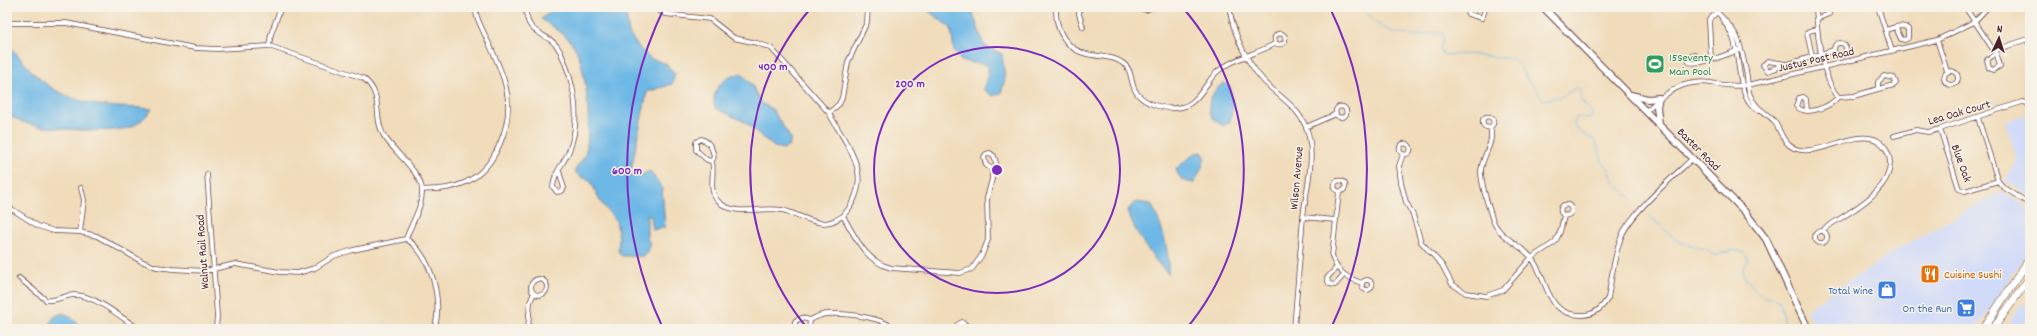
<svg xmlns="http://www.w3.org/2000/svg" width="2037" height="336" font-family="Dekko,sans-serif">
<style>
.built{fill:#d0daf9}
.water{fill:#6db8e6;stroke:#5c6c88}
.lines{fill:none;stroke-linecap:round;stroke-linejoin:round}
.stream{stroke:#6db8e6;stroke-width:1}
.street-casing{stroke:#633b40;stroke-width:5.5}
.secondary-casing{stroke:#633b40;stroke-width:8}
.primary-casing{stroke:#633b40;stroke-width:8}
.street{stroke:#fff;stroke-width:4}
.secondary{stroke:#fff;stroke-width:6}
.primary{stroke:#fff;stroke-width:7}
.ring{fill:none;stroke:#7b2cbf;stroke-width:2}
.labels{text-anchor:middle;stroke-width:3;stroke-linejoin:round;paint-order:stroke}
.leisure-label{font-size:12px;fill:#27864d;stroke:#f7f3e8;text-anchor:start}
.street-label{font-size:12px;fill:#4a1f2b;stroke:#f7f3e8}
.food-label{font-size:12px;fill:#c56008;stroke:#f7f3e8;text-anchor:start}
.shop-label{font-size:12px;fill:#366cbe;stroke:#f7f3e8;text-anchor:end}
.centre{fill:#7b2cbf;stroke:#f7f3e8;stroke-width:2}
.ring-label{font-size:12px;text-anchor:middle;font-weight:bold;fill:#7b2cbf;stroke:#f7f3e8;stroke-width:3;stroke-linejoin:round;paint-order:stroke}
</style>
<rect width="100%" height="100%" fill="#f7f3e8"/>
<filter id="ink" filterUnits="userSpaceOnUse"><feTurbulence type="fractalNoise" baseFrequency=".025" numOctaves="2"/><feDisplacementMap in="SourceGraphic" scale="8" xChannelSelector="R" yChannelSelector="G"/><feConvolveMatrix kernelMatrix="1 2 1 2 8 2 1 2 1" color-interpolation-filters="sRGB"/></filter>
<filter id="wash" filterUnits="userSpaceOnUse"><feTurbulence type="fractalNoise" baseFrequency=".012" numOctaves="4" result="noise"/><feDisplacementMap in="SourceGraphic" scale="16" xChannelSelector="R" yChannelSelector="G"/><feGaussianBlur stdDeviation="0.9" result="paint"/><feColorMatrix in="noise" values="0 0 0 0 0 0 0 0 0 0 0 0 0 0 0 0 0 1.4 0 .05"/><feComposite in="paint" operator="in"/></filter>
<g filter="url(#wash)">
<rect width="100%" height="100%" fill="#f0dcba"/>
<path class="built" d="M2030,113v83l-25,-15 12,-20 -12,-40z
M2002,191l28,18v38l-54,82h-159l-11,-19 94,-62z
M2022,303l8,6v20h-26z"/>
<path class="water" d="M552,7h73l4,27 11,15 11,10 14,4 10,11 -3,10 -25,8 -17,83 9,1 11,-5 12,17 3,39 -12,3 -2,-14 -4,-2v24l3,6 -5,12h-23l-4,-5 1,-14 -3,-16 -16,-20 -10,-21 -9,-3 -6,-5c2,-8 7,-10 9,-15 9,-22 3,-92 -10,-111 -9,-13 -21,-19 -33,-27l10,-8z
M923,7h48l12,36 3,4 16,7 3,25 -4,14 -8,3 -10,-7 5,-12v-12l-27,-4 -7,-10 -3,-23z
M7,45c13,10 21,25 34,35 18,15 41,23 65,26 15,2 31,1 46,3 -5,6 -13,15 -21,18 -20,7 -77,2 -99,-2 -9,-2 -17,-6 -25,-11z
M742,74l10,11 9,18 11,6 19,30 -2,7 -5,3 -10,-2 -29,-25 -30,-14c-5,-19 9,-32 27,-34z
M1224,83l6,3 3,20 -3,16 -7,4c-21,-11 -16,-32 1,-43z
M1202,152l3,5 -3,10 -8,16c-11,-1 -15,-4 -18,-14l19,-16z
M1135,202l16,2c11,20 19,48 17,70 -17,-17 -32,-40 -41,-63z
M62,313l6,2 16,14h-37l7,-12z"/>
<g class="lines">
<path class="stream" d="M1338,7h4
M1364,7c11,23 34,29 58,28 7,-1 15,-4 22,-1v3l-4,12 4,6 22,-1 46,5 7,6 8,15 8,7 8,13 20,-4 13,-8 4,1 2,13 11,12 -3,5 -14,-2 -2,8 7,8 15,8 7,22 5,5 6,14 19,18
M1650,216l27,25 31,9 6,6c12,-3 18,-9 30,-3l4,7 -5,9 1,7 16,19 15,4 5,3 7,27"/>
</g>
</g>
<g filter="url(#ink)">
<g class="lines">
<g class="street-casing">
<path id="street" d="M526,7c-1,31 23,23 34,44 14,30 22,68 9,100 -6,14 -15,21 -16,36l4,5 5,-1 2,-3 -5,-17
M653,7l12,7 45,5 24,19 23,5 14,5 58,65
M868,7l-1,15 -19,40 -6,36 -3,6 -10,9c19,36 48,64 14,103 13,22 22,45 48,52l69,5 12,-4 10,-14 6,-15 -1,-42 5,-19v-10
M1056,7c-1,24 11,45 36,48 10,2 20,1 29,7 11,6 9,16 13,26 6,16 33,23 48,19 17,-4 24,-26 36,-36 17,-14 40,-17 58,-28
M1080,7l-1,7 4,13
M1133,7l13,3 6,-3
M1229,7c5,30 20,62 43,82 13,11 27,21 34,38 11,27 0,62 -3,90 -3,37 -6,75 -9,112
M1471,7l-3,7 14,4 4,-11
M1712,7c26,26 27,28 34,64 2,8 1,17 4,24 5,13 16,17 24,26 5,7 7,15 12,21 19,23 60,-9 84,-4 8,1 15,7 18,15 13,34 -40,60 -63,75l-2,4
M1816,7c1,27 5,68 22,90
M1878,7l14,44
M1965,7l29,44c3,4 5,10 6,15l-7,4 -4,-2 -2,-8 9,-7
M2024,7h6
M1722,19c5,7 10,13 12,22 6,18 4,64 25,69
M1816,19l13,-5v-7
M8,23h58l129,25 22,1 52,-3 94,32c22,17 9,38 21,58 10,16 37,36 38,54 1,16 -11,34 -16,49 25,14 38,64 28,90
M1886,30c7,-2 16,-7 22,-1v9l-3,2 -4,-1 -5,-11
M1274.5 39a5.5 5.5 0 1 1 11 0a5.5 5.5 0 1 1-11 0Z
M2027,39l3,7
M1937,40l10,31
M1834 49a6 6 0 1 1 12 0a6 6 0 1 1-12 0Z
M269,46l2,-12 10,-27
M1994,51l36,-13
M1812,56l-5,-23 2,-2 8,-2
M1711,59l-2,-39 8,-8
M1768,61l17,3v1l-17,6 -5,-6z
M1701,62l-7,-8 -6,3 1,5c11,4 38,-8 50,-12
M1785,65l49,-15
M1944 78a7 7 0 1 1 14 0a7 7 0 1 1-14 0Z
M1884,76l10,2 2,5 -2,2 -16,4v-7z
M2030,99l-2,4 2,5
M1335.5 112a5.5 5.5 0 1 1 11 0a5.5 5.5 0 1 1-11 0Z
M1646,111c19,-18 37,-32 65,-28 13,2 24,4 37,2l189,-45 37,-18 14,-15
M1807,111l-1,-12 -3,-2 -4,1 -3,8c10,11 34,1 42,-9l16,-1 24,-7
M1482.5 122a5.5 5.5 0 1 1 11 0a5.5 5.5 0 1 1-11 0Z
M1978,118l20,63 5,6 27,17
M1306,127l30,-13
M1490,127c5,17 -8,28 -9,44 0,15 7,33 11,47 6,19 26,25 38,38 19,22 14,60 52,59 13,0 20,-7 26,-17 4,-21 6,-44 14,-63 11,-24 51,-58 71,-77
M1940,129l19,60 6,2 33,-10
M1894,136l22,-6 12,2 12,-3 82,-27 6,1
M701,139c8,2 12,10 13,18l-2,4 -5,-1 -11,-10v-8z
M1399.5 149a5.5 5.5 0 1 1 11 0a5.5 5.5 0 1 1-11 0Z
M990,153l4,3 2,7 -1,5 -3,1 -6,-4 -2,-8 2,-3z
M1403,154l-4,12 2,17 5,19 7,13 8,27 21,23 10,19 14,9 20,3 17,-6 28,-32 24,-16 5,-10 4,-16
M712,161c3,12 -4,28 5,39 16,18 44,6 65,10 14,3 26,12 41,13 8,0 13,-3 20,-7
M207,174l10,142 -1,13
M1334.5 186a5.5 5.5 0 1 1 11 0a5.5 5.5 0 1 1-11 0Z
M422,190c14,-1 29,-1 42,-7 33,-14 50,-62 42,-95 -5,-24 -20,-48 -29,-71l-2,-10
M1339,192l-7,64c4,15 15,22 30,27
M1560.5 210a5.5 5.5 0 1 1 11 0a5.5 5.5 0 1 1-11 0Z
M7,206l31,20 16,5 26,1 17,4 44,25 15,6 17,2 32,2 30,-7 45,8 18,1 17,-5 19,-12 19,-6 53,-11
M1303,217l32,3
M1815 237a6 6 0 1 1 12 0a6 6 0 1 1-12 0Z
M80,232l4,-32 -3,-12
M1337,267l-10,11 2,6 6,1 9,-10
M19,278l27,22c11,2 19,-6 30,-5 20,1 46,23 63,34
M531 287a8 8 0 1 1 16 0a8 8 0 1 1-16 0Z
M1362 285a5 5 0 1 1 10 0a5 5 0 1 1-10 0Z
M810,320c5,-2 11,-6 17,-6 16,-1 57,3 67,15
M528,329l2,-27 4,-9
M795,329v-8l7,-3 8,2 -1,9
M957,329v-4l5,-3 4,3 1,4
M1082,329h2"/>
</g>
<g class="secondary-casing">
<path id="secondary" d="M1543,7l202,205 21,27 42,90
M1631,95l17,4 11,-1 -2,9 2,17"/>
</g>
<g class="primary-casing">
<path id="primary" d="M1983,329l47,-71
M1993,329l37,-52"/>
</g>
<use href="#street" class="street"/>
<use href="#secondary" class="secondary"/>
<use href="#primary" class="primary"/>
</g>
</g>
<g class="ring">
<circle cx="997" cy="170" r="123"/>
<path d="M808 329A247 247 0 0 1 811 8M1183 8A247 247 0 0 1 1186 329"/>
<path d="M662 326A370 370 0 0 1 664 8M1330 8A370 370 0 0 1 1332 326"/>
</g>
<defs>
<g id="stadium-square" transform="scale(1)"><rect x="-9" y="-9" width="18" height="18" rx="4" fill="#2e9e5b" stroke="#f7f3e8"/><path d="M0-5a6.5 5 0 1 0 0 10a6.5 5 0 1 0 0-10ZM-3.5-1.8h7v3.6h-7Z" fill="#fff"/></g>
<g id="restaurant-square" transform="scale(1)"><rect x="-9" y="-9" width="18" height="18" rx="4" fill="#e8710a" stroke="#f7f3e8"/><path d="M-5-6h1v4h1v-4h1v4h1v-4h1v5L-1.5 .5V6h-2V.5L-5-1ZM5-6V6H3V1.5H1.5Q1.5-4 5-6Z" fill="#fff"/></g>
<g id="shop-square" transform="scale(1)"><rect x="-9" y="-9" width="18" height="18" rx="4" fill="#3f7fe0" stroke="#f7f3e8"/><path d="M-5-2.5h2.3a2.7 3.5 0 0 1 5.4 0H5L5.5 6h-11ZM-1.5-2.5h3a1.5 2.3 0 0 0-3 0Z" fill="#fff"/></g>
<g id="supermarket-square" transform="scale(1)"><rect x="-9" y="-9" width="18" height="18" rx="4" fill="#3f7fe0" stroke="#f7f3e8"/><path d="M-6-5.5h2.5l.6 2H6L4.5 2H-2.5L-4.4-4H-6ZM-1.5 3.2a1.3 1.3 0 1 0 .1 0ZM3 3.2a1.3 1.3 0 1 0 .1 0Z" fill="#fff"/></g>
</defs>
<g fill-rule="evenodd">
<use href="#stadium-square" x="1655" y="64"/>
<use href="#restaurant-square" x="1930" y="274"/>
<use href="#shop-square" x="1887" y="290"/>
<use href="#supermarket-square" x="1966" y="308"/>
</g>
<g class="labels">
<g class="leisure-label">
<text x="1669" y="61">15Seventy<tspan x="1669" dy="14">Main Pool</tspan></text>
</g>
<g class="street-label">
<text transform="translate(1816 59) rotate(-13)" y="4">Justus Post Road</text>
<text transform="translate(1959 112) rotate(-16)" y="4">Lea Oak Court</text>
<text transform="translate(1699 149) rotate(45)" y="4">Baxter Road</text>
<text transform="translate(1962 163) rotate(70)" y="4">Blue Oak</text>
<text transform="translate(1296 178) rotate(-85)" y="4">Wilson Avenue</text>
<text transform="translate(202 252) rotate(-94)" y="4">Walnut Rail Road</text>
</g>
<g class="food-label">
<text x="1944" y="278">Cuisine Sushi</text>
</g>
<g class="shop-label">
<text x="1873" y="294">Total Wine</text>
<text x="1952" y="312">On the Run</text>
</g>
</g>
<circle cx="997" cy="170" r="6" class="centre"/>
<g class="ring-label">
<text x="773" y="70">400 m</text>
<text x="910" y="87">200 m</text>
<text x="627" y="174">600 m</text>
</g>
<rect width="2037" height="336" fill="none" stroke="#f7f3e8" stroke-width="24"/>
<g transform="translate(1999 38) rotate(4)" stroke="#f7f3e8" stroke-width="3" paint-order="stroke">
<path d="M0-3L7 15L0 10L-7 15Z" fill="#4a1f2b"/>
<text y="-6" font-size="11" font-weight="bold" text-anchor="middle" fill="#4a1f2b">N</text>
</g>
</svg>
